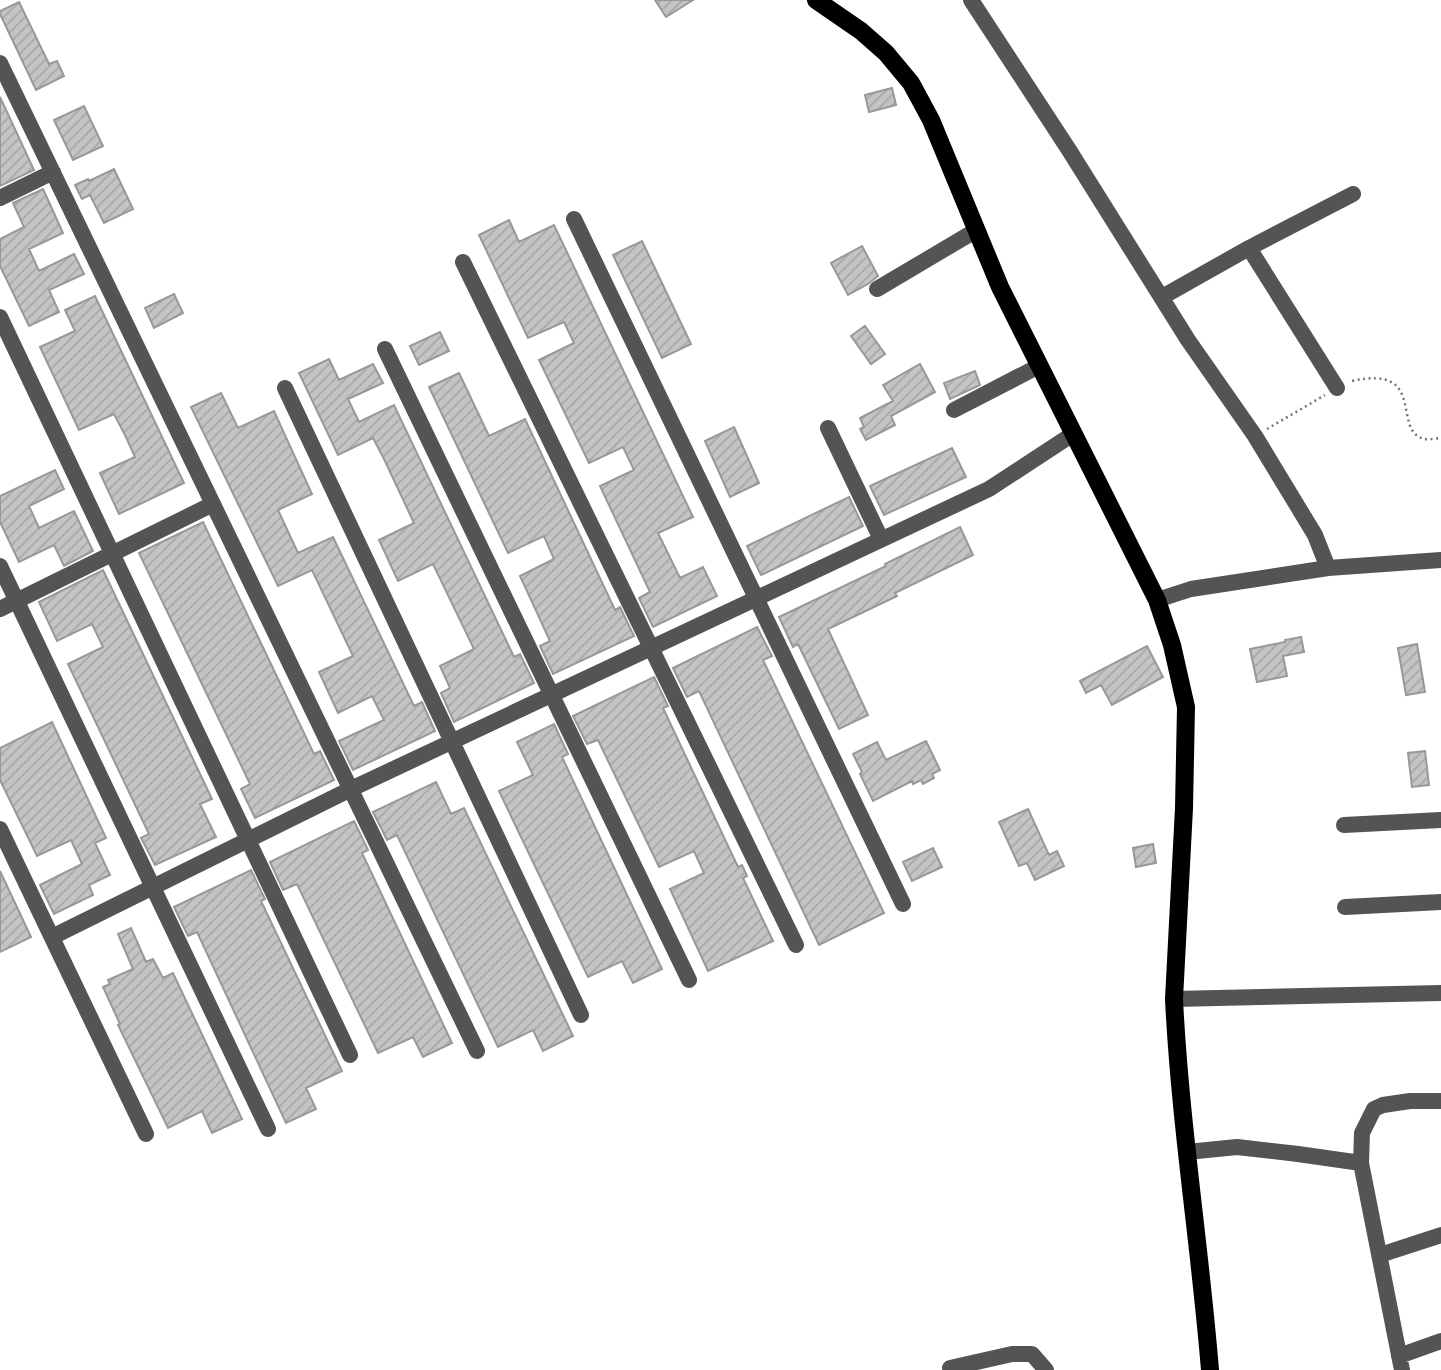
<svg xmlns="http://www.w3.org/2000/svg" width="1441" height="1370" font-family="Arial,sans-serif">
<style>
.building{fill:url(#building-hatch);stroke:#989898;stroke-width:2}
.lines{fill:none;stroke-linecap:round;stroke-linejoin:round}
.path{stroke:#767676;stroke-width:2.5;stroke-dasharray:2 3.5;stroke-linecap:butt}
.minor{stroke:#545454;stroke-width:16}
.major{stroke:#000;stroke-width:18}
</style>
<defs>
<pattern id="building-hatch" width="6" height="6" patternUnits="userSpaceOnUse" patternTransform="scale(1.75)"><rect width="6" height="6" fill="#c4c4c4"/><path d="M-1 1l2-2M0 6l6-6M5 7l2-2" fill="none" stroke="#a7a7a7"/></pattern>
</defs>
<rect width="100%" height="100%" fill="#fff"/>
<path class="building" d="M655,0h38l-27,17z
M19,2l30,62 8,-3 7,15 -28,14 -36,-76v-3z
M892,88l4,17 -27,7 -4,-17z
M0,97l34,73 -34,16z
M84,106l19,40 -30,14 -19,-40z
M114,169l19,40 -29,14 -14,-28 -8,4 -7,-14 13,-6 1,2z
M43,189l20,44 -34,16 10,22 35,-17 10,20 -35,16 10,22 -30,14 -29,-60v-27l24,-12 -11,-24z
M509,220l10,22 35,-17 139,292 -35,16 22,45 23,-11 14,29 -64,31 -14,-29 11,-6 -50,-106 34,-16 -11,-23 -34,16 -50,-103 35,-17 -10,-21 -36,16 -49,-103z
M642,241l49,103 -29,14 -49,-103z
M862,246l16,30 -10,8 -20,11 -17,-32z
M174,294l9,19 -29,15 -9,-20z
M95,296l89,187 -65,31 -19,-41 35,-16 -10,-22 -11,-21 -35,16 -39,-83 35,-16 -10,-21z
M865,326l20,28 -14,10 -20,-28z
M440,332l9,19 -30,14 -9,-19z
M329,359l10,21 34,-16 10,19 -35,16 11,23 35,-17 120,252 6,-3 14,29 -80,39 -13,-29 9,-5 -10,-22 34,-17 -41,-85 -35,17 -19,-41 35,-17 -30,-64 -11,-21 -35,17 -39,-82z
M920,364l15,28 -44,24 4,9 -29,15 -6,-11 4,-2 -4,-9 33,-17 -10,-16z
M975,371l5,14 -30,14 -6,-16z
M459,373l30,63 36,-17 90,191 5,-3 14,29 -81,38 -13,-28 10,-5 -30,-65 34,-17 -10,-23 -36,17 -79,-166z
M221,393l17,35 36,-17 38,83 -34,16 20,43 35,-16 81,169 8,-4 13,29 -82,39 -14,-29 45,-21 -12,-24 -34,17 -19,-41 34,-16 -41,-86 -34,16 -87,-179z
M734,427l25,56 -29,14 -25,-56z
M952,448l14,29 -82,38 -14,-29z
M55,470l9,19 -35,17 10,22 35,-17 19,40 -29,15 -10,-21 -35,17 -19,-40v-26z
M849,497l14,29 -102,49 -14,-29z
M203,522l111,232 6,-3 14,29 -79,38 -14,-29 9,-5 -111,-231z
M960,527l13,28 -78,38 2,3 -69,33 40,86 -29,14 -41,-85 -5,3 -14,-30 107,-51 -1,-2z
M103,570l109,229 -12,5 16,33 -61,28 -14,-27 8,-4 -81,-170 35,-17 -11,-23 -35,17 -18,-39z
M757,627l15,29 -9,4 121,253 -65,32 -120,-254 -12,6 -14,-29z
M1301,637l3,15 -21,4 4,20 -30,6 -7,-33 35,-7v-2z
M1417,644l8,48 -19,3 -8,-47z
M1147,646l16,31 -51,28 -11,-20 -15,8 -6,-12z
M654,677l14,29 -5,2 75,159 4,-2 5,11 -4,2 30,63 -65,30 -38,-82 34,-16 -10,-22 -35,16 -61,-127 -11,4 -14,-28z
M52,722l54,116 -11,5 15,32 -21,10 4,10 -39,19 -14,-29 42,-21 -11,-24 -34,16 -37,-76v-32z
M554,724l14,30 -6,3 100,212 -29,14 -11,-22 -34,16 -89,-186 34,-16 -16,-33z
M926,741l14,29 -8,4 2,4 -11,6 -2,-4 -8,4 -1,-3 -39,20 -13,-27 2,-2 -9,-18 24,-12 9,18z
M1425,751l4,34 -17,2 -4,-34z
M436,782l15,32 13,-6 109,228 -30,15 -10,-21 -35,17 -101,-212 -10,5 -14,-28z
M1028,809l21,46 8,-4 7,15 -29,14 -8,-17 -8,3 -20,-44z
M354,821l14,29 -6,3 90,190 -29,14 -10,-20 -35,16 -81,-169 -14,6 -13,-28z
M1153,844l3,19 -20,4 -3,-19z
M933,848l9,19 -30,14 -9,-19z
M251,870l14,29 -4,2 81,170 -36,17 10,21 -30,14 -89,-191 -9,4 -14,-29z
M0,871l31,66 -31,15z
M131,928l15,34 7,-3 10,19 10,-5 69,146 -30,14 -10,-22 -34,17 -50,-103 2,-1 -17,-37 7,-3 -2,-4 25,-11 -15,-35z"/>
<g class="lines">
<path class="path" d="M1352,381c77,-17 38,51 73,58 4,1 11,-1 16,-1
M1267,429l58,-34"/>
<path class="minor" d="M971,0l98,150 119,190 67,96 60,99 13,33
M0,63l477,988
M0,198l53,-26
M574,219l329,685
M1249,248l88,140
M463,262l333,683
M877,289l98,-58
M1162,297l87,-49 104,-54
M0,317l350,738
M385,349l304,631
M285,388l296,627
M954,410l85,-44
M828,428l53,111
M0,566l268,563
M1157,600l34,-11 137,-21 113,-8
M0,609l213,-105
M1344,825l97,-5
M0,829l146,305
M1345,907l96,-5
M52,937l299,-148 638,-300 84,-55
M1174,999l267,-6
M1187,1152l50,-5 61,7 63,9 1,-30 12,-24 9,-4 27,-4h31
M1361,1163l41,207
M1380,1255l61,-20
M1399,1356l42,-15
M950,1368l62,-14h20l14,16"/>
<path class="major" d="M816,0l45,31 25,22 25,30 20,37 69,167 157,313 15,45 14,62 -2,101 -10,191c6,124 26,247 36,371"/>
</g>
</svg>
